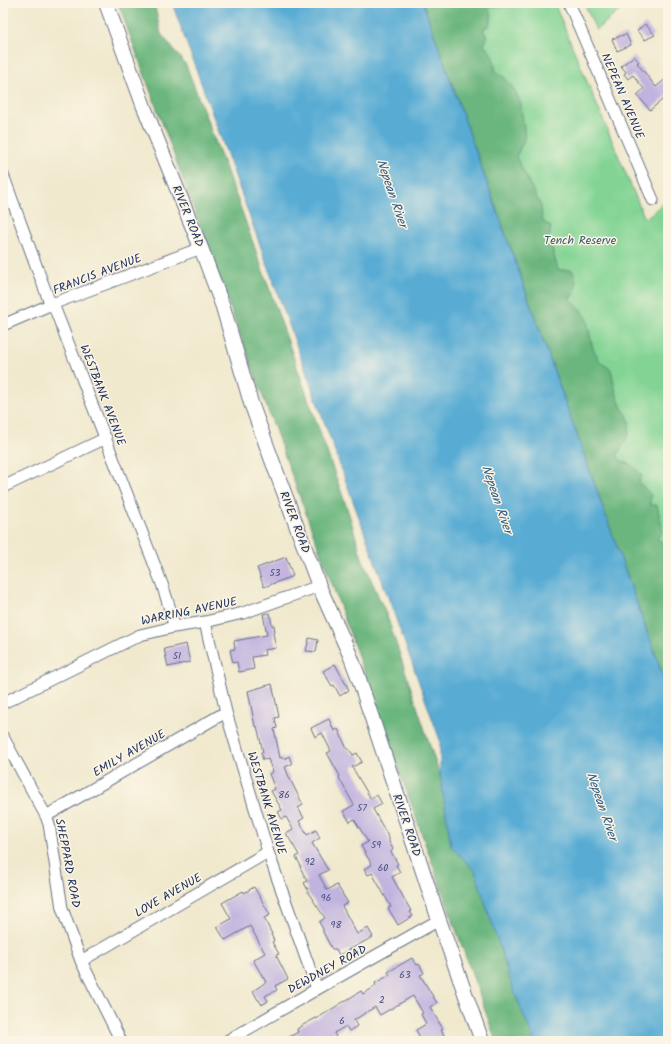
<svg xmlns="http://www.w3.org/2000/svg" width="671" height="1044" font-family="Kalam,sans-serif">
<style>
.green{fill:#83d494;stroke:#4f8279}
.forest{fill:#6ab67e;stroke:#42726e}
.water{fill:#58acd4;stroke:#3a6e99}
.building{fill:#c1b3df}
.lines{fill:none;stroke-linecap:round;stroke-linejoin:round}
.minor-casing{stroke:#667085;stroke-width:13}
.tertiary-casing{stroke:#667085;stroke-width:16}
.minor{stroke:#fff;stroke-width:11}
.tertiary{stroke:#fff;stroke-width:14}
.labels{text-anchor:middle;stroke-width:3;stroke-linejoin:round;paint-order:stroke}
.number-label{font-size:10px;fill:#44507e}
.street-label{font-size:12px;fill:#1b2f5e;stroke:#fcf5e5}
.park-label{font-size:12px;fill:#35586c;stroke:#fcf5e5}
.water-label{font-size:13px;font-style:italic;fill:#305b87;stroke:#fcf5e5}
</style>
<rect width="100%" height="100%" fill="#fcf5e5"/>
<filter id="ink" filterUnits="userSpaceOnUse"><feTurbulence type="fractalNoise" baseFrequency=".025" numOctaves="2"/><feDisplacementMap in="SourceGraphic" scale="8" xChannelSelector="R" yChannelSelector="G"/><feConvolveMatrix kernelMatrix="1 2 1 2 8 2 1 2 1" color-interpolation-filters="sRGB"/></filter>
<filter id="wash" filterUnits="userSpaceOnUse"><feTurbulence type="fractalNoise" baseFrequency=".012" numOctaves="4" result="noise"/><feDisplacementMap in="SourceGraphic" scale="16" xChannelSelector="R" yChannelSelector="G"/><feGaussianBlur stdDeviation="0.9" result="paint"/><feColorMatrix in="noise" values="0 0 0 0 0 0 0 0 0 0 0 0 0 0 0 0 0 1.4 0 .05"/><feComposite in="paint" operator="in"/></filter>
<g filter="url(#wash)">
<rect width="100%" height="100%" fill="#f0e9ce"/>
<path class="green" d="M423,3h131l91,216 23,-20v491z
M584,3h45l-33,27z"/>
<path class="forest" d="M118,3h36l7,31 25,31 54,141 109,308 13,44 26,61 59,178 33,80 56,164h-40l-156,-435z
M423,3h54l1,3 1,-3h42l-5,3 -29,1 5,8 -3,11 -5,2v5l4,2 -4,10c8,7 11,15 11,25l11,9 9,12 6,13 4,34 -9,19 25,49 1,13 3,4 6,4 -2,11 9,32h14c5,9 5,16 1,26l-4,1 17,19 7,33 8,14 10,6c2,10 6,30 11,39 1,2 4,4 5,7 7,15 -2,28 -10,40l3,5 12,5 10,11 -3,6 12,13 -1,10h7l6,27 -6,7 9,5 2,9v137z"/>
<path class="water" d="M172,3h251l245,687v351h-134l-21,-52 -38,-118 -24,-25 -11,-72v-34z"/>
<g id="blocks">
<path class="building" d="M645,24l10,11 -10,5 -8,-9z
M626,34l5,11 -14,6 -5,-12z
M634,56l5,6 -2,1 19,24 12,-10v18l-18,15 -13,-15 7,-6 -11,-14 -5,4 -4,-5 2,-2 -5,-6z
M286,557l7,19 -29,11 -7,-19z
M270,613l2,13 2,-1 1,7 -2,1 3,15 -12,2 1,5 -13,2 2,12 -15,3 -2,-10 -4,1 -3,-13 5,-1 -1,-8 33,-6 -4,-21z
M309,638l9,2 -2,12 -10,-1z
M186,644l4,18 -22,5 -4,-18z
M335,664l14,26 -9,6 -6,-11 -2,1 -9,-15z
M272,684l7,33 -4,1 2,10 -3,1 6,29 3,-1 1,2 5,-3 3,8 -7,3 4,10 14,28 -5,3 6,10 -5,3 8,14 9,-5 4,8 -8,5 16,27 -9,5 8,15 10,-5 11,18 -6,3 15,28 11,-6 5,9 -34,18 -3,-6h-4l-9,-17v-3l-4,-7 6,-4 -18,-27 1,-1 -4,-7 3,-2 -7,-14 1,-1 -5,-9 3,-2 -13,-22 7,-4 -7,-12 -4,2 -4,-7 4,-2 -11,-19 4,-2 -6,-15 4,-2 -5,-13 -5,1 -2,-8h2l-6,-26h-2l-7,-35z
M329,719l5,12 4,-2 9,20h2l4,6 4,-2 5,9 -10,5 19,32 6,-4 5,9 -9,5 16,29v4l4,7 -2,3 7,12 -2,1 4,7 -8,5 19,34 -1,1 3,4 -15,9 -10,-17 3,-1 -19,-34 -4,2 -4,-6 8,-4 -11,-19 7,-4 -14,-23 -4,3 -7,-11 11,-6 -15,-27 1,-2 -13,-23 4,-2 -9,-18 -7,4 -4,-9z
M254,887l16,28 -6,3 8,16h-1l3,7 -2,1 7,12 -3,1 12,24 -13,7 2,4 -12,6 3,5 -6,4 -3,-5h-1l-5,-9 13,-9 -13,-22 12,-7 -15,-27 -25,14 -8,-13 14,-8 -9,-16 21,-12 1,2z
M412,958l5,7 2,-1 5,9 -4,2 17,28 -7,4 13,22 -2,1 6,11h-19l-1,-3 -5,3 -6,-11 10,-6 -5,-10 2,-1 -10,-17 -33,19 -5,-8 -21,13 3,6 -8,5 -3,-5 -12,7 4,8h-21l-2,-3 -5,3h-28l16,-9 -1,-3 6,-4 13,-7v1l45,-28 2,3 13,-8 -1,-3 15,-8 -2,-3z"/>
</g>
</g>
<g filter="url(#ink)">
<use href="#blocks" fill-opacity="0" stroke="#667085" stroke-width="1"/>
<g class="lines">
<g class="minor-casing">
<path id="minor" d="M569,3l84,197
M3,175l45,123 7,11 107,275 9,28 3,15
M3,325l49,-21 149,-56
M3,487l103,-49
M205,622l21,90 42,140 49,137
M3,703l137,-68 34,-8 31,-5 38,-9 76,-27
M3,737l43,79 3,8 13,84 19,53 40,80
M46,816l180,-104
M81,961l187,-109
M227,1041l90,-52 122,-69"/>
</g>
<g class="tertiary-casing">
<path id="tertiary" d="M106,3l38,104 57,141 22,59 28,96 25,68 43,115 31,69 8,21 81,244 43,121"/>
</g>
<use href="#minor" class="minor"/>
<use href="#tertiary" class="tertiary"/>
</g>
</g>
<g class="labels">
<g class="number-label">
<text x="275" y="576">53</text>
<text x="177" y="659">51</text>
<text x="284" y="798">86</text>
<text x="362" y="811">57</text>
<text x="376" y="848">59</text>
<text x="310" y="865">92</text>
<text x="383" y="871">60</text>
<text x="326" y="901">96</text>
<text x="336" y="928">98</text>
<text x="405" y="978">63</text>
<text x="382" y="1003">2</text>
<text x="342" y="1024">6</text>
</g>
<g class="street-label">
<text transform="translate(623 96) rotate(67)" y="4">NEPEAN AVENUE</text>
<text transform="translate(188 216) rotate(68)" y="4">RIVER ROAD</text>
<text transform="translate(97 274) rotate(-21)" y="4">FRANCIS AVENUE</text>
<text transform="translate(103 395) rotate(69)" y="4">WESTBANK AVENUE</text>
<text transform="translate(295 522) rotate(69)" y="4">RIVER ROAD</text>
<text transform="translate(189 611) rotate(-12)" y="4">WARRING AVENUE</text>
<text transform="translate(129 753) rotate(-30)" y="4">EMILY AVENUE</text>
<text transform="translate(267 803) rotate(73)" y="4">WESTBANK AVENUE</text>
<text transform="translate(407 825) rotate(71)" y="4">RIVER ROAD</text>
<text transform="translate(68 863) rotate(79)" y="4">SHEPPARD ROAD</text>
<text transform="translate(168 895) rotate(-30)" y="4">LOVE AVENUE</text>
<text transform="translate(327 969) rotate(-29)" y="4">DEWDNEY ROAD</text>
</g>
<g class="park-label">
<text x="580" y="244">Tench Reserve</text>
</g>
<g class="water-label">
<text transform="translate(393 193) rotate(71)" y="5">Nepean River</text>
<text transform="translate(498 499) rotate(71)" y="5">Nepean River</text>
<text transform="translate(603 806) rotate(71)" y="5">Nepean River</text>
</g>
</g>
<rect width="671" height="1044" fill="none" stroke="#fcf5e5" stroke-width="16"/>
</svg>
